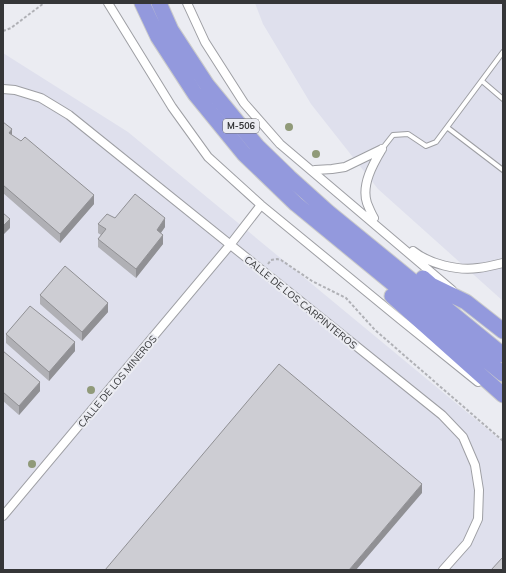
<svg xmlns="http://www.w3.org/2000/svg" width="506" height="573" font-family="Mulish,sans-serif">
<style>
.built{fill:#dfe0ed}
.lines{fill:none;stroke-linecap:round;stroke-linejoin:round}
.lane-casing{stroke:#9e9fa4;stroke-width:6}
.street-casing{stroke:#9e9fa4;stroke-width:10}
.highway-casing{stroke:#cacbcb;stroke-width:17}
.path{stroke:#b0b1b6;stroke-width:2;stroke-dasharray:3 2;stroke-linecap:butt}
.lane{stroke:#fff;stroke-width:4}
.street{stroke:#fff;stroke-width:8}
.highway{stroke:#9399dd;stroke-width:15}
.tree{fill:#909a79}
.wall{fill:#b0b0b5}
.shaded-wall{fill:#909094}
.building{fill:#cdcdd3;stroke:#909094}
.labels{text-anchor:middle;stroke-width:4;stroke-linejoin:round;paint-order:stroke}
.shield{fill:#ebecf2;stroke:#6c6d70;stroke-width:1}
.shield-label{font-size:9px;font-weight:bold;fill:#353638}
.street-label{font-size:10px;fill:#353638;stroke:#ebecf2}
</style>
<rect width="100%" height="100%" fill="#ebecf2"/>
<path class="built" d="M255,3h248v298l-125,-112 -67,-85 -48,-80z
M3,53l125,79 375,310v128h-500z"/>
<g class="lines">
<g class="lane-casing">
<path id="lane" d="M482,81l21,18
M448,128l55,42
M382,149l11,-14 15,-1 18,12 10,-4 67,-90"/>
</g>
<g class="street-casing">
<path id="street" d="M108,3l64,104 36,50 53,48 140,115 77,62
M187,3l18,39 39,61 36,41 172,146
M3,89l12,1 26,8 28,17 373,300 21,22 12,28 4,25 -1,29 -11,24 -24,27
M315,170l17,-1 13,-2 37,-18
M374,218c-3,-5 -5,-10 -7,-15 -6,-18 6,-39 15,-54
M413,251c16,13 45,20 65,17 9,-1 17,-3 25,-5
M3,516l227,-271 31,-40"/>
</g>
<g class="highway-casing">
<path id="highway" d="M142,3l16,34 37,57 49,60 52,50 207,170
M159,3l12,27 36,55 50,61 32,31 39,35 175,143
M423,278l8,7 35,17 37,29
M392,296l111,99"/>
</g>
<path class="path" d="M3,31l8,-3 33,-25
M268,264l3,-4 6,-1 4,1 31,21 34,17 29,32 128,111"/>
<use href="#lane" class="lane"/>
<use href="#street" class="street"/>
<use href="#highway" class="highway"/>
</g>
<g class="tree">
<circle cx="289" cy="127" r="4"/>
<circle cx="316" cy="154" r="4"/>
<circle cx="91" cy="390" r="4"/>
<circle cx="32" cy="464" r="4"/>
</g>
<path class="wall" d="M3,122l9,13 82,69 -34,39 -57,-50z
M115,218l50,9 -4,6 2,11 -27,34 -38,-31v-8l3,-4 -3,-2v-9z
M40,295l68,17 -26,29 -42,-37z
M6,334l69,17 -26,30 -43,-38z
M3,351l37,40 -21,24 -16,-14z"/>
<path class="shaded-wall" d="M12,129v8l-3,-4z
M94,195v9l-34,39v-9z
M165,218v9l-8,11v-8z
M10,219v9l-7,7v-9z
M163,235v9l-27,34v-9z
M108,303v9l-26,29v-9z
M75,342v9l-26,30v-9z
M40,382v9l-21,24v-9z
M422,484v9l-66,77h-7z"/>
<path class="building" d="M3,122l9,7 -3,4 12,8 4,-4 69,58 -34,39 -57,-49z
M135,194l30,24 -8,12 6,5 -27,34 -38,-30 8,-10 -8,-5 9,-10 8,4z
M3,213l7,6 -7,7z
M65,266l43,37 -26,29 -42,-37z
M30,306l45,36 -26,30 -43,-38z
M3,351l37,31 -21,24 -16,-14z
M279,364l143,120 -73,86h-244z
M503,557v13h-12z"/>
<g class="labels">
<rect class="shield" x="223" y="119" width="36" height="14" rx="3"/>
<g class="shield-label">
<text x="241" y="129">M-506</text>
</g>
<g class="street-label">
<text transform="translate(301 302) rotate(39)" y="4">CALLE DE LOS CARPINTEROS</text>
<text transform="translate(117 381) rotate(-50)" y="4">CALLE DE LOS MINEROS</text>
</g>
</g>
<rect width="506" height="573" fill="none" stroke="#353638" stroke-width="8"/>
</svg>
